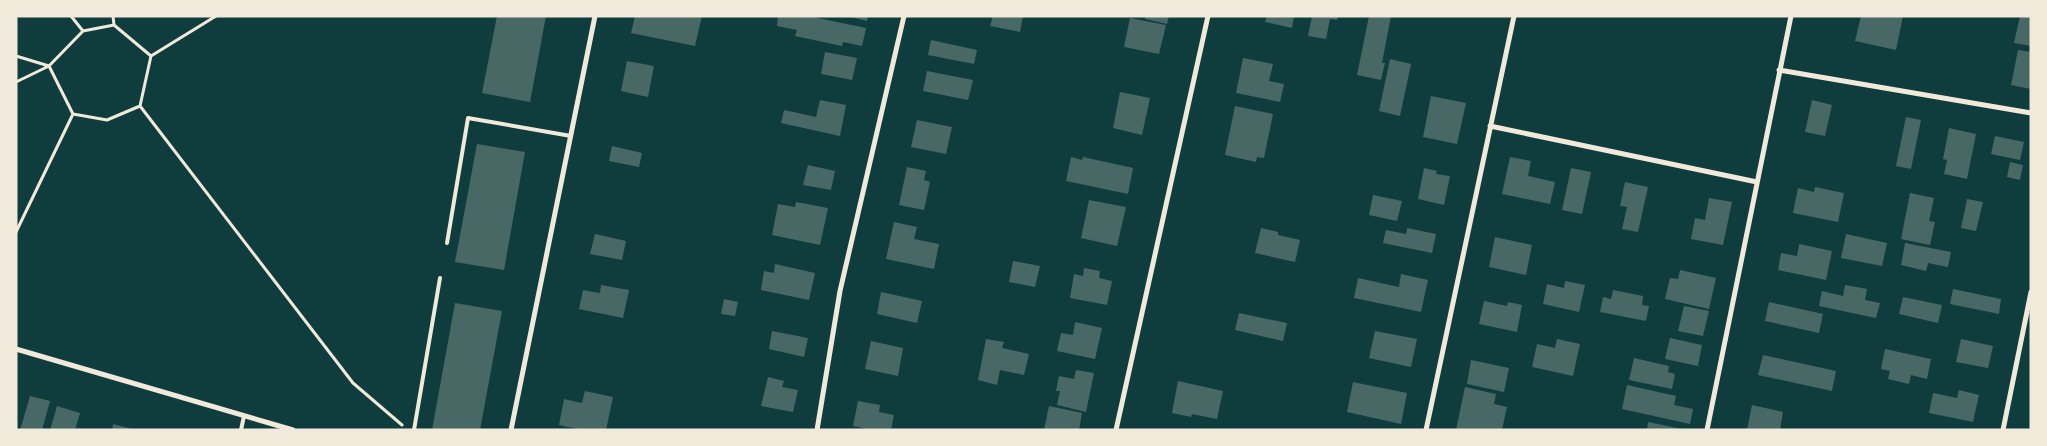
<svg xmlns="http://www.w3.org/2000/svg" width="2047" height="446" font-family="Arial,sans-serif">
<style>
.building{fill:#486865}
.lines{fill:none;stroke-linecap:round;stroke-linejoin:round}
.path{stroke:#f1e9da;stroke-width:3}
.service{stroke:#f1e9da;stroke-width:4}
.minor{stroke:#f1e9da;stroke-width:5}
</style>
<rect width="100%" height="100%" fill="#0f3d3e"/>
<path class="building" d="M497,16h49l-16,86 -48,-9z
M635,16h67l-7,30 -64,-13z
M778,16h30l58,12 -4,18 -19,-4 -1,4 -47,-10 2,-6 -20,-4z
M846,16h22l-1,5z
M993,16h30l-3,16 -30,-6z
M1145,16h24l-2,8 -22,-5z
M1267,16h27l-2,12 -27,-6z
M1312,16h26l-1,4 -7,-1 -4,20 -18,-3z
M1369,16h22l-9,47h3l-4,17 -24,-5z
M1861,16h42l-7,34 -41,-9z
M2020,16h11v30l-17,-3z
M1130,18l36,7 -7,29 -35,-7z
M931,40l46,10 -3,14 -46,-9z
M2018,50l13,2v37l-20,-4z
M825,52l32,6 -5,22 -31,-6z
M1243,58l30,6 -4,17 15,3 -4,18 -44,-9z
M1390,59l21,5 -11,52 -21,-5z
M627,61l27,5 -6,31 -27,-6z
M927,71l46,9 -5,20 -45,-9z
M1120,92l30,6 -8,37 -29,-7z
M1431,96l35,7 -9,41 -34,-7z
M820,100l26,5 -6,31 -59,-13 3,-13 32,7z
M1812,100l20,5 -7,31 -20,-4z
M1235,106l38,8 -9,44 -7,-1 -1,5 -31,-7z
M1906,117l15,3 -10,49 -15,-3z
M917,120l35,7 -6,27 -35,-7z
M1949,128l27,6 -9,45 -23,-5 3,-14 -4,-1z
M1995,136l29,6 -4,18 -29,-6z
M477,144l48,8 -21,118 -49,-8z
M612,146l30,7 -3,14 -30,-6z
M1071,157l11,3 1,-3 50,11 -5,26 -62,-13z
M1510,157l21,4 -3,15 27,6 -5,22 -48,-10z
M2010,162l13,3 -3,15 -13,-3z
M808,165l27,6 -4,19 -28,-5z
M907,167l19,4 -2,9 6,2 -6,28 -25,-5z
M1424,168l13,3 -1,3 14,2 -6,29 -26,-6z
M1571,168l20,4 -9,42 -20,-4z
M1625,182l23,5 -10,45 -16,-3 5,-22 -7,-1z
M1815,187l29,6 -6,29 -45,-9 5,-25 16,4z
M1910,193l24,5 -5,23 6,1 -5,23 -29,-6z
M1373,195l29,6 -5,20 -28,-6z
M1709,198l23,4 -9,43 -32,-6 4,-21 10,2z
M1967,199l16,3 -7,29 -15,-3z
M1089,200l37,7 -9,39 -36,-8z
M796,202l32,6 -8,37 -48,-10 6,-31 17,3z
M894,222l23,5 -3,12 25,5 -5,25 -48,-10z
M1261,228l17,4v3l22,5 -5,22 -40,-9z
M1407,228l29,6 -4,19 -49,-10 3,-13 20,4z
M595,234l31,7 -4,19 -32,-6z
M1846,234l41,9 -5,23 -41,-8z
M1495,237l37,8 -6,30 -37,-8z
M1905,243l46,9 -3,15 -20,-4 -2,8 -25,-6z
M1799,244l33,7 -6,29 -48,-10 3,-17 16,3z
M1013,261l27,5 -5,21 -26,-5z
M775,264l40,9 -6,27 -48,-10 3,-19 10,2z
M1084,268l16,3 -1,7 13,3 -5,24 -37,-7 4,-24 9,2z
M1680,270l36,8 -7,31 -44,-10 5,-21 8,1z
M1401,274l27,6 -7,32 -67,-14 4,-20 41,9z
M1565,281l20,4 -6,27 -36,-8 4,-20 17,4z
M601,285l28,5 -6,28 -44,-9 4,-19 17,3z
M1845,285l22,4 -2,11 15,3 -4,15 -57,-12 3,-15 21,5z
M1953,289l48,10 -2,15 -49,-10z
M1613,290l30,6 -1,9 7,1 -3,15 -46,-9 3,-15 8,2z
M881,292l41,9 -5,22 -40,-9z
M1903,297l39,8 -4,18 -39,-9z
M724,299l14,3 -3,14 -14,-2z
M1484,301l23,5 1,-4 14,3 -5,27 -38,-8z
M1769,302l54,12 -4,19 -54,-12z
M455,303l47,8 -22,119h-48z
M1684,306l25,5 -6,25 -25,-5z
M1239,313l48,10 -4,18 -48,-11z
M1075,322l27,6 -7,31 -38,-8 4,-18 12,2z
M772,331l36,7 -4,19 -35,-8z
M1375,331l42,8 -6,28 -42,-9z
M1670,338l32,7 -4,21 -33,-7z
M986,339l18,3 -2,6 27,6 -5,21 -24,-5 -3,15 -19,-5z
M1557,339l23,5 -7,32 -41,-9 5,-23 18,4z
M1961,339l32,7 -5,22 -32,-6z
M871,341l32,7 -5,28 -33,-7z
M1885,349l46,10 -4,20 -16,-4 -2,9 -21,-5 2,-8 -9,-2z
M1763,355l73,16 -4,20 -74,-16z
M1634,358l35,8 -1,6 7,2 -3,15 -43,-9z
M1471,360l38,8 -5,24 -37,-8z
M1076,370l18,3 -8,39 -29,-7 3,-14h-4l3,-15 15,3z
M768,377l16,4 -2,6 16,3 -5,22 -32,-6z
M1178,381l45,10 -6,28 -25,-5 -1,3 -19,-4z
M1353,382l54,11 -6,31 -54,-12z
M1627,385l49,11 -2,9 19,4 -3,15 -68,-15z
M1465,387l31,7 -2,10 13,3 -5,23h-46z
M1959,390l20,5 -6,27 -44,-9 4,-20 24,5z
M585,391l28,6 -7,33h-24l-23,-5 5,-26 18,4z
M30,396l20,5 -8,29h-22z
M858,401l22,4 -1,7 15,3 -3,15h-19l-19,-4z
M1752,405l31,7 -3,18h-33z
M57,406l23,7 -5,17h-25z
M1049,406l33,7 -3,17h-35z
M1648,422l34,7v1h-35z
M113,424l19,5v1h-20z"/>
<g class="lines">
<path class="path" d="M71,16l12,15
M113,16l1,9
M16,56l33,10 24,48 34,6 33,-14 11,-50
M16,82l33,-16 34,-35 31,-6 37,31 65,-40
M140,106l213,277 49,42
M16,232l57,-118"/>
<path class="service" d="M447,243l21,-125 103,18
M241,430l3,-14
M414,430l26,-152"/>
<path class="minor" d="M1779,70l252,43
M1490,126l267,56
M16,349l277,81
M511,430l84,-414
M817,430l23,-139 64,-275
M1116,430l92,-414
M1426,430l88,-414
M1707,430l84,-414
M2003,430l28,-138"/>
</g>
<rect width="2047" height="446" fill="none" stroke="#f1e9da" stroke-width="35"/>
</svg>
